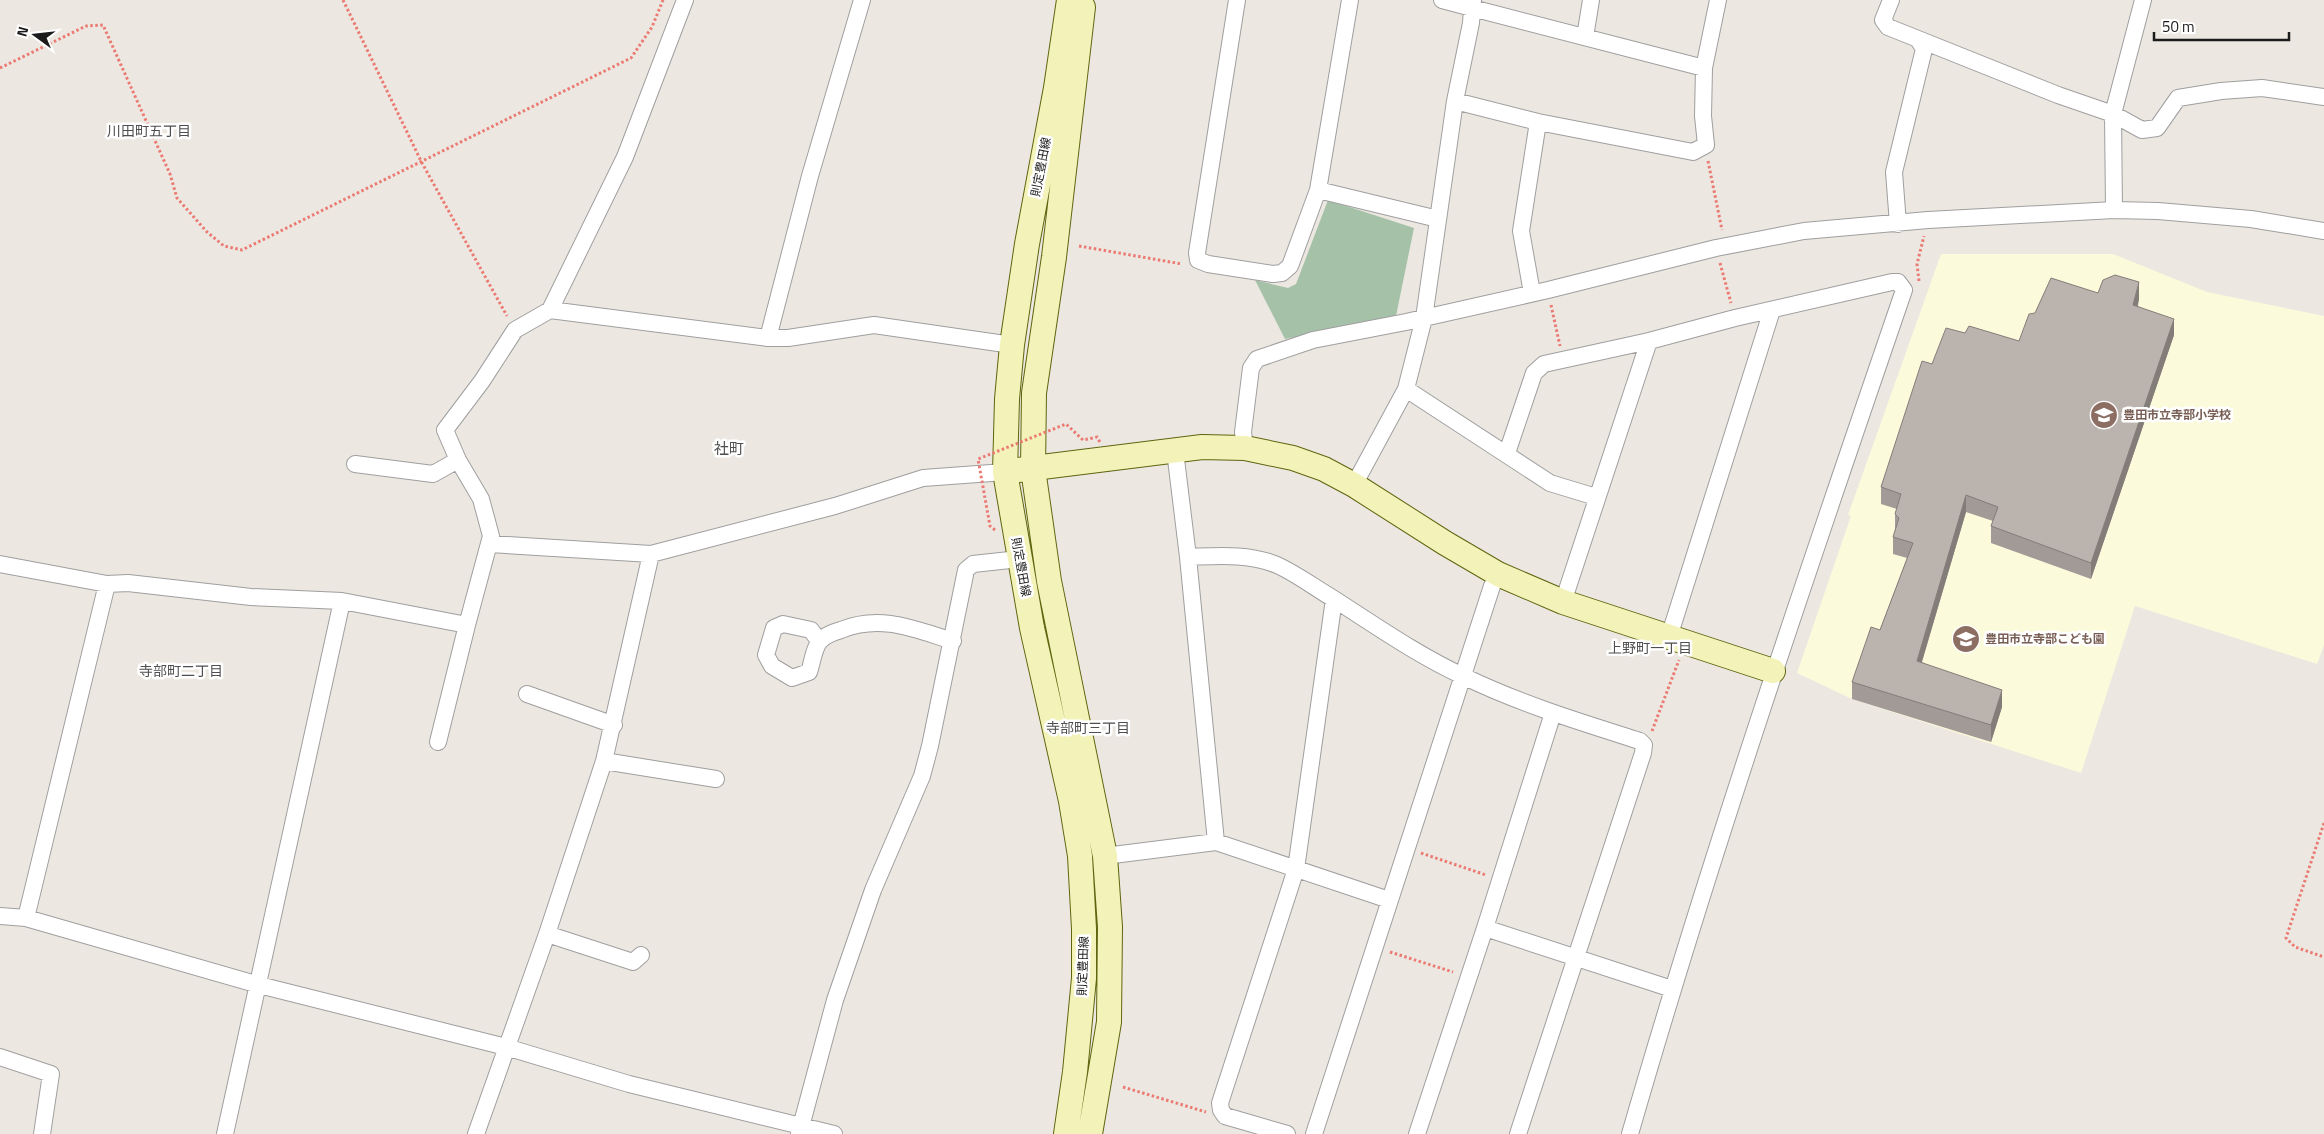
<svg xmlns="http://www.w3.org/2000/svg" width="2324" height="1134" font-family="'Titillium Web','Noto Sans JP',sans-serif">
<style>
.education{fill:#fbfadb}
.cemetery{fill:#a5c2a8}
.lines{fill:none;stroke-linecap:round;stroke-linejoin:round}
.street-casing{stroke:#9f9f9f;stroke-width:18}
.secondary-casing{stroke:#5f650f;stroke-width:26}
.path{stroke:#eb7a73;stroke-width:3;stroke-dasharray:2.5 2.5;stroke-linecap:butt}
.street{stroke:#fff;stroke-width:16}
.secondary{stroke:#f2f2b9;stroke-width:24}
.path-bridge{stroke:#eb7a73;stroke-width:3;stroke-dasharray:2.5 2.5;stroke-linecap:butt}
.wall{fill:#a19a96}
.shaded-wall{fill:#837d7a}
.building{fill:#bbb3ae;stroke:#837d7a}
.labels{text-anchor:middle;stroke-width:5;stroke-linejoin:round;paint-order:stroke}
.street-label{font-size:12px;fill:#1b1b1b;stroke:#fff}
.education-label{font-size:12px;font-weight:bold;fill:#785e54;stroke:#fff;text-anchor:start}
.neighbourhood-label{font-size:14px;fill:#4e4e4e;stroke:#fff}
.quarter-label{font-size:15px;fill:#4e4e4e;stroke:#fff}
</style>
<rect width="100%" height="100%" fill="#ece8e1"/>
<path class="education" d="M1941,254h172l94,38 117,24v329l-7,19 -182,-58 -54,167 -229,-74 -55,-26 54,-157 -3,-1z"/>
<path class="cemetery" d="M1328,200l86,28 -18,88 -111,23 -30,-59 33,8 8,-4z"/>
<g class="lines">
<g class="street-casing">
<path id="street" d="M1237,0l-40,253 1,7 10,4 65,10 9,-1 8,-7 28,-76 32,-190
M1442,0l30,8 -1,15 -16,78 83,21 155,30 13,-7 -3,-29 1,-48 14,-68
M1473,0l-1,8 232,60
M1891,0l-8,20 5,7 170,68 55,19 29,16 15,-2 21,-30 43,-7 41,-3 62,9
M1585,37l6,-37
M1318,190l120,29
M2114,210l-1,-96 30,-114
M1898,224l-4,-52 30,-123 -5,-8
M1532,293l-11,-62 17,-109
M550,310l218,28h20l86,-13 138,20
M768,338l42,-162 52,-176
M1406,389l144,94 46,14
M1245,448l-2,-16 8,-64 6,-9 56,-19 93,-18 142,-32 168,-42 88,-17 124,-11 186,-10 44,1 93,8 73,12
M1175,451l13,106 28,285
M1507,453l27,-80 10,-9 105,-23 86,-23 157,-36h6l6,8c-96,280 -192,560 -274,844
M355,464l78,10 25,-14
M1354,485l52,-96 18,-71 31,-217
M490,544l161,10 184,-48 88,-28 82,-6
M1188,557c29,-1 61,-4 89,8 20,9 38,23 57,34
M0,564l107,20 21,-1 123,14 91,4 125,24 24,-89 -10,-37 -23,-39 -13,-30 37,-49 33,-51 35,-20 75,-153 60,-157
M1563,602l86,-261
M1669,637l103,-327
M819,641l-8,-11 -28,-6 -9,4 -8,27 6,11 20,12 17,-6c3,-8 5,-26 12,-32 5,-5 13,-8 20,-10 40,-16 73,-1 112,11
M527,694l87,31
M438,742l29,-117
M604,761l112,18
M1105,856l111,-14 173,58
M0,916l26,2 233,67 247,62 123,37 205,50
M26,918l81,-334
M1485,928l187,61
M547,934l86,28 8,-7
M0,1057l51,17 -9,60
M225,1134l117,-533
M476,1134l71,-200 57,-173 47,-207
M799,1134l36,-134 38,-110 49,-114 8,-30 36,-176 7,-6 46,-5
M1287,1134l-62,-18 -4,-6 -1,-7 76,-234 38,-270c42,27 85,57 131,78 56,27 115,45 175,64l4,4 -1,8 -125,381
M1314,1134l178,-548 6,-12
M1417,1134l68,-206 68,-215"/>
</g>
<g class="secondary-casing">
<path id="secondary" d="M1083,7l-29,250 -20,136 -1,76 16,112 56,275 5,71 -1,95 -19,112
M1018,470l184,-23 43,1 48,10 31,11 30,16 91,58 53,31 65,28 210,69
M1066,1134l9,-62 9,-94v-49l-4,-73 -9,-55 -39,-173 -27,-156 2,-73 5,-54 15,-101 29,-156 13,-88"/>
</g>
<path class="path" d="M343,0l79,163 85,153
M0,68l86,-42 17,-1 67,149 7,24 30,34 17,14 18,4 389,-192 21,-31 11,-27
M1708,161l14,69
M1079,246l103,18
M1720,263l11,40
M1919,281l-2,-17 7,-28
M1551,305l9,41
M1652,731l27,-71
M2324,823l-38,115 9,9 29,10
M1421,853l65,22
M1390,952l63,20
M1123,1087l83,25"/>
<use href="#street" class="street"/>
<use href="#secondary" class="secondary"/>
<path class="path-bridge" d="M995,530l-5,-4 -12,-67 88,-35 17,16 14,-3 4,7"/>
</g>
<path class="wall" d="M2098,293l41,6 -1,7 36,29 -83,244 -100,-36v-17l2,-5 -27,-9 -44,150 80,45 -11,35 -139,-43v-17l28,-52 27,-72 -14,-4v-17l2,-7v-16l2,-5 -16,-5v-17l51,-123 33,-31 54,8 16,-28z"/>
<path class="shaded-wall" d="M2139,282v17l-6,23v-17z
M2174,319v16l-83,244v-16z
M1966,495v17l-49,166v-17z
M2002,690v17l-11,35v-17z"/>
<path class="building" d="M2115,275l24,7 -6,23 41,14 -83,244 -100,-37 7,-19 -32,-12 -49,166 85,29 -11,35 -139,-43 19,-55 9,3 33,-87 -20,-6 6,-19 -4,-4 6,-20 -20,-7 41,-126 10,3 14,-36 19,5 4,-7 50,15 10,-27 6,-1 16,-35 47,15 5,-13z"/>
<defs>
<g id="school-disc" transform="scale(1.4375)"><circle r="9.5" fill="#8d6e63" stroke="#fff"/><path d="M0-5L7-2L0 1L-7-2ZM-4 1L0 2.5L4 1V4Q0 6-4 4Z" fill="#fff"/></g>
</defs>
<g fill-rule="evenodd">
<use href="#school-disc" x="2104" y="415"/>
<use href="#school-disc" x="1966" y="639"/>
</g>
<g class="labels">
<g class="street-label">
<text transform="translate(1041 167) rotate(-79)" y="4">則定豊田線</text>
<text transform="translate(1021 567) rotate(80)" y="4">則定豊田線</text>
<text transform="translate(1083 966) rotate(-88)" y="4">則定豊田線</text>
</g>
<g class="education-label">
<text x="2123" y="419">豊田市立寺部小学校</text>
<text x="1985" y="643">豊田市立寺部こども園</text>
</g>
<g class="neighbourhood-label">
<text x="149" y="136">川田町五丁目</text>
<text x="1650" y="653">上野町一丁目</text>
<text x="181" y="676">寺部町二丁目</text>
<text x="1088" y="733">寺部町三丁目</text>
</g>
<g class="quarter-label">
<text x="729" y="454">社町</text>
</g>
</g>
<g transform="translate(35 35) rotate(285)" stroke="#ffffff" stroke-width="4" paint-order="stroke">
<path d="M0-4L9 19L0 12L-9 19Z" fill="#1b1b1b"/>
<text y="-8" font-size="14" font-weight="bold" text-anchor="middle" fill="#1b1b1b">N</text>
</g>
<path d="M2154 32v8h135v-8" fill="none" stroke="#1b1b1b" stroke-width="2.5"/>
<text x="2162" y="32" font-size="15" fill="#1b1b1b" stroke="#ffffff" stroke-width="4" paint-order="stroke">50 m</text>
</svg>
